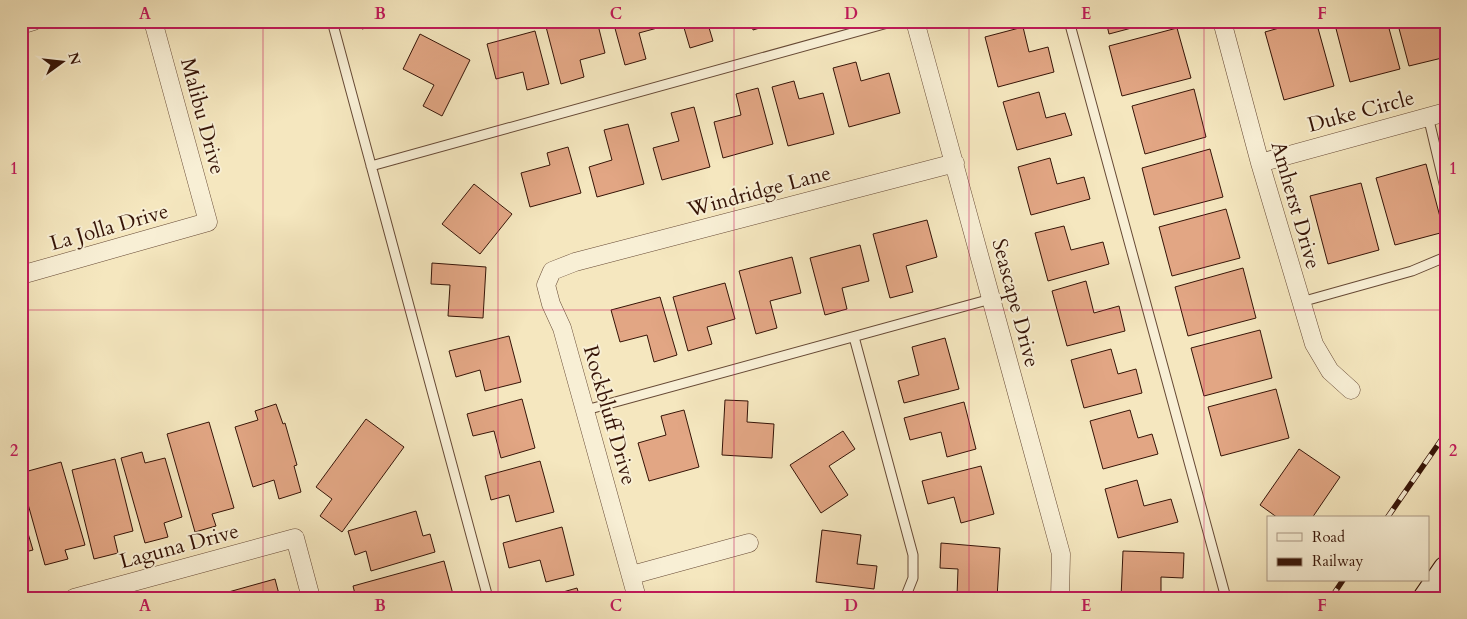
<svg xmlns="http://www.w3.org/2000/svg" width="1467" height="619" font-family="Cardo,serif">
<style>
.building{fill:#e2a684;stroke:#361407}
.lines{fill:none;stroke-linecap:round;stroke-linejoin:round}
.service-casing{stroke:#664935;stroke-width:11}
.minor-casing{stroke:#664935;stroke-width:19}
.secondary-casing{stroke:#361407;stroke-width:27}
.service{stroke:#f8efd5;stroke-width:9}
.minor{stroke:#f8efd5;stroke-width:18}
.secondary{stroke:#f8efd5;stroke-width:25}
.rail-casing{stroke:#361407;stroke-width:5.5}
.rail{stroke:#f8efd5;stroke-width:4;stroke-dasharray:11;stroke-linecap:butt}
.grid{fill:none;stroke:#c2185b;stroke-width:1;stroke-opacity:0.55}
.labels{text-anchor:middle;stroke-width:4;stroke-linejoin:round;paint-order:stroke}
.street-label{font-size:21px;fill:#361407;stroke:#f8efd5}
.neatline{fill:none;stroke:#c2185b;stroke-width:2}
.grid-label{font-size:16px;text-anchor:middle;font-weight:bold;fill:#c2185b}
</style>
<rect width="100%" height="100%" fill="#f5e7bf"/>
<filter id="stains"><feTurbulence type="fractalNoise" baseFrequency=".004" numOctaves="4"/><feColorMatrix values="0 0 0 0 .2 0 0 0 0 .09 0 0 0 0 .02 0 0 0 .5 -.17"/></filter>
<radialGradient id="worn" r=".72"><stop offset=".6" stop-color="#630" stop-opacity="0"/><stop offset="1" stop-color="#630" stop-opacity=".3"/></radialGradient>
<path class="building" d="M360,21h32l-30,8z
M551,21h46l8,32 -25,7 4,17 -23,7 -16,-61z
M613,21h58l1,3 -33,9 7,26 -21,6z
M682,21h25l6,20 -23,7z
M751,21h25v2l-23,7z
M1106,21h52l-49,13z
M1304,21h12l18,65 -50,14 -19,-68z
M1334,21h53l13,48 -50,13z
M1397,21h49v36l-37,9z
M1023,27l6,25 19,-5 6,25 -56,15 -13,-50z
M1177,28l14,50 -69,18 -13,-50z
M535,31l14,53 -22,6 -4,-18 -27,7 -9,-35z
M420,34l50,26 -28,56 -19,-10 11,-21 -31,-16z
M856,62l5,19 28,-8 11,40 -51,14 -16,-59z
M794,81l5,18 24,-6 11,41 -46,12 -16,-59z
M758,88l15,56 -50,14 -9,-36 27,-7 -5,-21z
M1194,89l12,48 -61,17 -13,-48z
M1039,92l7,26 19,-5 7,22 -55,15 -14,-48z
M694,107l16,60 -48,13 -9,-32 26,-7 -8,-28z
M628,124l16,60 -47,13 -8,-30 23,-7 -8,-30z
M568,147l13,46 -51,14 -9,-34 29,-8 -3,-12z
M1210,149l13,48 -69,18 -12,-47z
M1050,158l7,26 27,-7 6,22 -59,16 -13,-48z
M1426,164l18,68 -49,13 -19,-67z
M1361,183l18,67 -51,14 -18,-68z
M474,184l38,30 -32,40 -38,-30z
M1226,209l14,49 -68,18 -13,-49z
M927,220l10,37 -31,9 7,26 -23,6 -17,-64z
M1064,226l7,24 32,-8 6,22 -61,17 -13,-48z
M860,245l9,36 -27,7 5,21 -22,6 -15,-57z
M792,257l9,36 -31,8 7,27 -21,6 -17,-63z
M432,263l54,4 -3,51 -35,-2 2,-31 -19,-1z
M1243,268l13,50 -68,18 -13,-49z
M1086,281l8,32 25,-7 6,25 -58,15 -15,-55z
M725,283l10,36 -28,8 5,17 -24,7 -15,-54z
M660,297l17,58 -23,7 -7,-27 -27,7 -9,-32z
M1260,330l12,48 -68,18 -13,-48z
M509,336l12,46 -36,9 -5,-21 -24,7 -7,-26z
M945,338l14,51 -55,14 -6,-22 21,-6 -7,-28z
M1111,349l7,25 18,-5 6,24 -58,15 -13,-48z
M1276,389l13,49 -68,18 -13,-49z
M522,399l13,49 -34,10 -7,-27 -21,5 -6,-22z
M725,400l23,1 -1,21 27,2 -2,34 -50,-3z
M964,402l12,47 -29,8 -6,-25 -31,8 -6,-22z
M276,404l7,20 2,-1 12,42 -3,1 7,26 -22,7 -5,-19 -21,7 -18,-60 23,-7 -3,-9z
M684,410l15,57 -50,14 -11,-38 28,-8 -5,-19z
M1130,410l8,28 14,-4 6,20 -55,15 -13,-48z
M366,419l38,28 -62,85 -22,-16 12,-17 -16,-12z
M209,422l25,86 -22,6 4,12 -21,6 -28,-98z
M843,431l12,18 -26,17 19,29 -27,18 -31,-48z
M1299,449l41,28 -28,41h-34l-18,-13z
M142,452l3,11 20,-5 17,59 -18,6 4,14 -23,6 -24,-85z
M115,459l18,72 -19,5 4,17 -24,6 -22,-89z
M540,461l14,51 -38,10 -7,-27 -18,5 -6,-24z
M61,462l24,83 -20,5 3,9 -23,6 -24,-86v-6z
M981,466l13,48 -33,9 -7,-26 -26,7 -6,-23z
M1137,480l7,26 27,-7 7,23 -60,16 -13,-49z
M21,510l12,40 -12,3z
M416,511l7,25 7,-2 5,18 -64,19 -5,-20 -11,4 -7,-24z
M562,527l12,48 -28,7 -6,-22 -31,8 -6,-25z
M822,530l39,5 -4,29 20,2 -3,23 -58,-7z
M941,543l59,5 -3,50 -40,-2 1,-27 -18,-1z
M1123,551l61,2 -1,25 -22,-1v21h-40z
M444,561l10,37h-98l-3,-12z
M275,579l5,19h-73z
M577,588l3,10h-38z"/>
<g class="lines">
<g class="service-casing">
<path id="service" d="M332,21l156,577
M1069,21l157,577
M1428,116l18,76
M371,166l524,-145
M1301,302l111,-31 31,-13 3,-3
M854,337l59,218v23l-8,20
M586,410l405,-111"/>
</g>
<g class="minor-casing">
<path id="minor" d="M915,21l146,533 -1,44
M1222,21l38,142 54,181 16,27 21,19
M21,25l13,-4
M1260,163l186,-51
M21,275l187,-53 -55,-201
M632,575l117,-32
M74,598l221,-60 16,60
M637,598l-58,-209 -17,-61 -11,-24 -5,-19 6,-14 23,-9 380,-99"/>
</g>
<g class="secondary-casing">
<path id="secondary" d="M1426,598l20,-29"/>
</g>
<use href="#service" class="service"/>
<use href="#minor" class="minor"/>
<use href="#secondary" class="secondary"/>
<g class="rail-casing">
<path id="rail" d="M1387,518l59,-85
M1331,598l12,-18"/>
</g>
<use href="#rail" class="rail"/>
</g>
<path class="grid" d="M263,21v577M498,21v577M734,21v577M969,21v577M1204,21v577M21,310h1425"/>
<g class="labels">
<g class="street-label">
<text transform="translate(1361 111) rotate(-15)" y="7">Duke Circle</text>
<text transform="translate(203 116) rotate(75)" y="7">Malibu Drive</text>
<text transform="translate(759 191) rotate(-15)" y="7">Windridge Lane</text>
<text transform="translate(1296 205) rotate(74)" y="7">Amherst Drive</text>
<text transform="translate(109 227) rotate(-16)" y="7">La Jolla Drive</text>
<text transform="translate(1016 303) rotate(75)" y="7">Seascape Drive</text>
<text transform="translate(610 415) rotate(74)" y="7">Rockbluff Drive</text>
<text transform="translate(179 546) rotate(-15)" y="7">Laguna Drive</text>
</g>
</g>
<rect width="1467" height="619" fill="none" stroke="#f5e7bf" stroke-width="55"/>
<rect x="1267" y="516" width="162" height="65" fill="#f8efd5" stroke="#aa9783"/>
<rect x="1277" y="533" width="25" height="8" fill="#f8efd5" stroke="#aa9783"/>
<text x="1312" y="542" font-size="15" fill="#361407">Road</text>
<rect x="1277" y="558" width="25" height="8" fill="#361407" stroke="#aa9783"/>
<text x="1312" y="566" font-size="15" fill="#361407">Railway</text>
<g transform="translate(62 62) rotate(75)" stroke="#f8efd5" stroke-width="4" paint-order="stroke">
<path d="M0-4L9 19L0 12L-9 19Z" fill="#361407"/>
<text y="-8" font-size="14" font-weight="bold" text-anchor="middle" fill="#361407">N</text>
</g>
<rect x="28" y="28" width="1412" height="564" class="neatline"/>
<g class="grid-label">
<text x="145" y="19">A</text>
<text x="380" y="19">B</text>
<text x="616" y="19">C</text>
<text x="851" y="19">D</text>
<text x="1086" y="19">E</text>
<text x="1322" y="19">F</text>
<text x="14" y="174">1</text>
<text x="1453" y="174">1</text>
<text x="14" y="456">2</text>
<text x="1453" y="456">2</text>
<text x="145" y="611">A</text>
<text x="380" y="611">B</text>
<text x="616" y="611">C</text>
<text x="851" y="611">D</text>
<text x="1086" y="611">E</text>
<text x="1322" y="611">F</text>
</g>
<rect width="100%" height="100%" filter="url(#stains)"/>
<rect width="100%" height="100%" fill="url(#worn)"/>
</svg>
